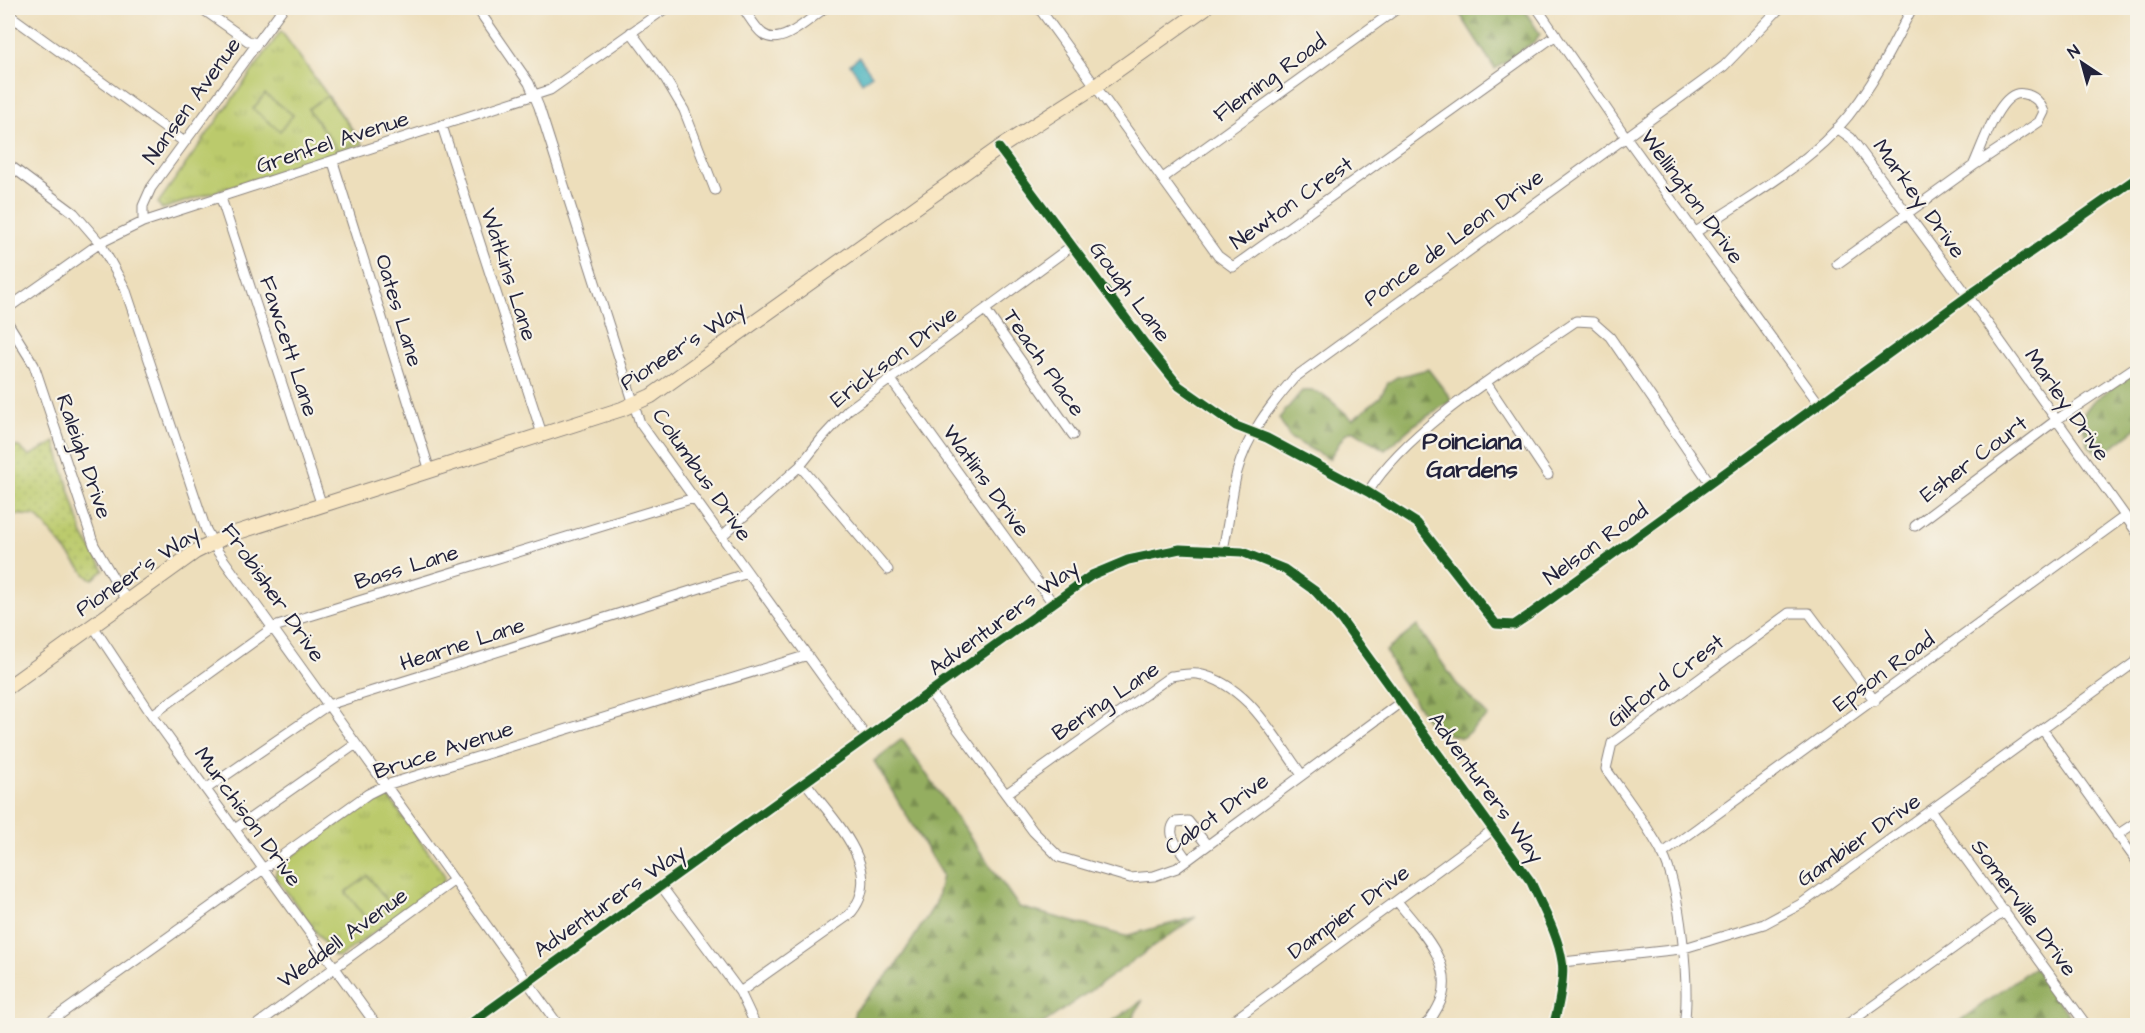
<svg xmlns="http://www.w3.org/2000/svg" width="2145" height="1033" font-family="'Architects Daughter',sans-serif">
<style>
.grass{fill:url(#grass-dots);stroke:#6e7654;stroke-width:1.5}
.forest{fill:url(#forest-firs);stroke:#5b684e;stroke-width:1.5}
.park{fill:url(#park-tufts);stroke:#6e7654;stroke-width:1.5}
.garden{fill:#bbca6c;stroke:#6e7654;stroke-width:1.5}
.water{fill:#41b0bc;stroke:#32697c;stroke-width:1.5}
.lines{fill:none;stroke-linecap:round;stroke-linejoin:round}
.minor-casing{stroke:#88807b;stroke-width:11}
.secondary-casing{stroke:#88807b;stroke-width:16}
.minor{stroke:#fff;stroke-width:9}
.secondary{stroke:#f9e7c3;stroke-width:14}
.cycleway-casing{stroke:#f7f3e8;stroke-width:13}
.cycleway{stroke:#1b5e20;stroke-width:9}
.labels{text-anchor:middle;stroke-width:4.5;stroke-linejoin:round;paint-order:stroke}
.street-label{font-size:22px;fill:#22223b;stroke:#f7f3e8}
.neighbourhood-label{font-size:24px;font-weight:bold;fill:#22223b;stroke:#f7f3e8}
</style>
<defs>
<pattern id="grass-dots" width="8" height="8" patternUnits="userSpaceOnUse" patternTransform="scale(1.5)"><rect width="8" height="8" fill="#bbca6c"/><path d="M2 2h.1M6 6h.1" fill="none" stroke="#a0ad5e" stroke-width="1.8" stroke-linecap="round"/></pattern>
<pattern id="forest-firs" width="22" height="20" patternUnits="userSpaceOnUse" patternTransform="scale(1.5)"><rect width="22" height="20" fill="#94ae60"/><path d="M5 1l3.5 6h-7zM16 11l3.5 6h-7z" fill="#788d50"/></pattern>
<pattern id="park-tufts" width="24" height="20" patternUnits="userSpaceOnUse" patternTransform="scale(1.5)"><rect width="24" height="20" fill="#bbca6c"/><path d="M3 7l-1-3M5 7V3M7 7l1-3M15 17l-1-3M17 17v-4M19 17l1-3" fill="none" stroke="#a0ad5e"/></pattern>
</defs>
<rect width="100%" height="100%" fill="#f7f3e8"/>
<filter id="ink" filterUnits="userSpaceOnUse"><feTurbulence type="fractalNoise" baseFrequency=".0167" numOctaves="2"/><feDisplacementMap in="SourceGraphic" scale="12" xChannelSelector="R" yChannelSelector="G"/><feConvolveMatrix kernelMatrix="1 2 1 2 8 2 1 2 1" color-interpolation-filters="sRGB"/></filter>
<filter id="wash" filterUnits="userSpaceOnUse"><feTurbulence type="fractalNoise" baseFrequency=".008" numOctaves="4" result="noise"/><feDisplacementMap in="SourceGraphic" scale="24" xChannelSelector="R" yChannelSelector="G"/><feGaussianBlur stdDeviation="1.35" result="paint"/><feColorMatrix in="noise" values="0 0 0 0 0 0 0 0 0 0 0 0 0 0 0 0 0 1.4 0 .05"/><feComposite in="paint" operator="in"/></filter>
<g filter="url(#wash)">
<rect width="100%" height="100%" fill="#eddebb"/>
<path class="grass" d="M8,440l5,6 6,1 10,9 26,-14 28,93 21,35 -11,9 -6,-3 -50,-60 -29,-2z"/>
<path class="forest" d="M1456,8h67l17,26 -5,7 -40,28z
M1428,369l24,31 -38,25 -29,25 -32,-20 -8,4 -16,25 -39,-21 -11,-20 23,-27c23,-3 33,16 51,28l27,-22 8,-14 9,-6z
M2137,371v57l-34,26h-4l-10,-8 -9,-28 13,-17z
M1417,626l39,57 32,33 -26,22 -28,-8 -38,-57 -10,-22z
M902,739l117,168 106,29 71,-19 -155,108h-189l3,-15 40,-43 41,-64 6,-28 -68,-114z
M2034,967l42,58h-122z
M1143,1000l-15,25h-21z"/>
<path class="park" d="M281,31l82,113 -201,65 -4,-6z
M381,794l7,2 57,80 -2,8 -104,73 -6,-2 -58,-79 3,-10z"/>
<path class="garden" d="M265,94l28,21 -13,16 -27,-22z
M327,96l31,42 -19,13 -31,-42z
M368,876l24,31 -22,17 -24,-32z"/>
<path class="water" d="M859,57l13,18 -10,7 -12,-18z"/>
</g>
<g filter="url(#ink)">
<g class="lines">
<g class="minor-casing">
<path id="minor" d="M201,8l47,33 9,2
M477,8l52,75 10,24 101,316 227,315
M743,8c6,8 12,20 20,26 18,14 47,-16 62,-26
M1039,8l179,248 15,11 323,-232
M1537,8l89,129 194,268
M2133,8l5,2
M8,14l175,127
M631,32l34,46 19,32 31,80
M442,126l100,308
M1837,128l14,10 117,158 170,238
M999,148l146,196 34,42 57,40 31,12 101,54 49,31 79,101 18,1 15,-10 439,-319 170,-119
M333,162l97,309
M8,164l66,49 26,30 25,45 81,242 12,22 341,474
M1163,178l235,-170
M221,198l101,308
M143,222v-16l8,-18 132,-180
M1696,232c43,-29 90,-55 128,-90 40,-37 64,-87 88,-134
M1837,264l136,-98 66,-44 5,-10c-4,-10 -9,-16 -20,-18 -24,-7 -42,54 -51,72
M8,308l92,-65 43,-21 407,-132 116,-82
M986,311l87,124
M8,323l26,42 60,180 33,56
M891,380l161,222
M1487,384l61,91
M800,466l88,104
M1368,492c42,-67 143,-126 208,-171l17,1 17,15 100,146
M1915,526l140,-105 83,-56
M722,536l78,-70 23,-29 25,-27 225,-165
M1223,549c6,-26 8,-52 14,-77 10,-37 33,-66 57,-94l430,-312 56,-58
M93,626l59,89 225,311
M931,693l102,138 26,26 71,21 24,-2 23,-8 224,-166
M152,715l122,-88 420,-129
M2043,730l95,133
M206,789l122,-84 420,-132
M1006,794l165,-118c8,-1 19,-3 27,-2 50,10 76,63 104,101
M1931,811l156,215
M235,829l121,-85
M2117,835l21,-14
M1662,854l462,-337
M1187,860c-7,-12 -22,-25 -12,-38l13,-1 19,24
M662,887l78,105 16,34
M1397,901c23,30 63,66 41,106 -4,8 -7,13 -14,19
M1563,962l118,-13 83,-25 37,-20 337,-244
M740,992l109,-77c40,-44 -17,-96 -43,-132
M44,1026l324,-232 18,-9 422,-130
M255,1026l198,-145
M467,1026l625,-451 36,-15 52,-11 62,3 42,17 31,22 27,30 189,261c11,25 27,52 31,79 3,15 -4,49 -9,65
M1226,1026l268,-197
M1684,1026c6,-40 -3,-137 -22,-173 -15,-29 -37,-57 -56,-84l6,-26 177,-130h20l66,88
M1845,1026l160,-115"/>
</g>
<g class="secondary-casing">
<path id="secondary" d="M8,687l187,-135 34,-17 393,-126 29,-13 348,-248 95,-61 111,-79"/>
</g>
<use href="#minor" class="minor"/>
<use href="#secondary" class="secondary"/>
<g class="cycleway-casing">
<path id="cycleway" d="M999,148l146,196 34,42 57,40 31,12 101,54 49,31 79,101 18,1 15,-10 439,-319 170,-119
M467,1026l625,-451 36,-15 52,-11 62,3 42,17 31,22 27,30 189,261c11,25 27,52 31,79 3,15 -4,49 -9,65"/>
</g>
<use href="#cycleway" class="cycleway"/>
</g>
</g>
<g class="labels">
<g class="street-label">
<text transform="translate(1269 77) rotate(-36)" y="8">Fleming Road</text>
<text transform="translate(191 100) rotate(-54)" y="8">Nansen Avenue</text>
<text transform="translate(332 141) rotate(-18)" y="8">Grenfel Avenue</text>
<text transform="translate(1693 196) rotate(54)" y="8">Wellington Drive</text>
<text transform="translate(1920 198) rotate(54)" y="8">Markey Drive</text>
<text transform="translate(1291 202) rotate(-35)" y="8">Newton Crest</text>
<text transform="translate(1453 237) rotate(-36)" y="8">Ponce de Leon Drive</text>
<text transform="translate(510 274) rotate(72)" y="8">Watkins Lane</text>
<text transform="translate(1131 291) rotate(53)" y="8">Gough Lane</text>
<text transform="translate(400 310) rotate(73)" y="8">Oates Lane</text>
<text transform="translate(682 345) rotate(-33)" y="8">Pioneer's Way</text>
<text transform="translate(290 346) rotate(72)" y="8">Fawcett Lane</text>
<text transform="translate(893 356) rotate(-37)" y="8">Erickson Drive</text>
<text transform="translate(1045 362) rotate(55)" y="8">Teach Place</text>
<text transform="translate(2068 404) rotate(55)" y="8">Marley Drive</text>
<text transform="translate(85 456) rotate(71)" y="8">Raleigh Drive</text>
<text transform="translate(1973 458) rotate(-37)" y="8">Esher Court</text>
<text transform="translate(703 474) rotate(55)" y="8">Columbus Drive</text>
<text transform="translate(987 480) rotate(54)" y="8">Watlins Drive</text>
<text transform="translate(1595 543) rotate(-36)" y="8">Nelson Road</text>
<text transform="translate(406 566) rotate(-17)" y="8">Bass Lane</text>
<text transform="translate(137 570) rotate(-34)" y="8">Pioneer's Way</text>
<text transform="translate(274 592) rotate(55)" y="8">Frobisher Drive</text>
<text transform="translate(1003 617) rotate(-36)" y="8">Adventurers Way</text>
<text transform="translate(462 643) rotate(-18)" y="8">Hearne Lane</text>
<text transform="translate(1883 671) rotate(-36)" y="8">Epson Road</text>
<text transform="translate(1665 680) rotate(-37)" y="8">Gilford Crest</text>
<text transform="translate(1105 700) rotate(-34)" y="8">Bering Lane</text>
<text transform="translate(443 749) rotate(-18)" y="8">Bruce Avenue</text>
<text transform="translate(1487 787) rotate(54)" y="8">Adventurers Way</text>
<text transform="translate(1216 813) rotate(-36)" y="8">Cabot Drive</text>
<text transform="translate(249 816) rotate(54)" y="8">Murchison Drive</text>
<text transform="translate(1858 839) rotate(-35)" y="8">Gambier Drive</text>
<text transform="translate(609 900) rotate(-35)" y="8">Adventurers Way</text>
<text transform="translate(2025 907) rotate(54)" y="8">Somerville Drive</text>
<text transform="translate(1348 911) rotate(-36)" y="8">Dampier Drive</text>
<text transform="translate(342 937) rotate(-36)" y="8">Weddell Avenue</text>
</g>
<g class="neighbourhood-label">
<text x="1472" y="449">Poinciana<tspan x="1472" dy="28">Gardens</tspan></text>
</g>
</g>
<rect width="2145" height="1033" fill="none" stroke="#f7f3e8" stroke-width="30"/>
<g transform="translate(2082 63) rotate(324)" stroke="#f7f3e8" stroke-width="4.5" paint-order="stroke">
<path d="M0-4.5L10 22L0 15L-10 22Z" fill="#22223b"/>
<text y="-9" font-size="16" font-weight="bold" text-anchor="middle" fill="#22223b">N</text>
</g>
</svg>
